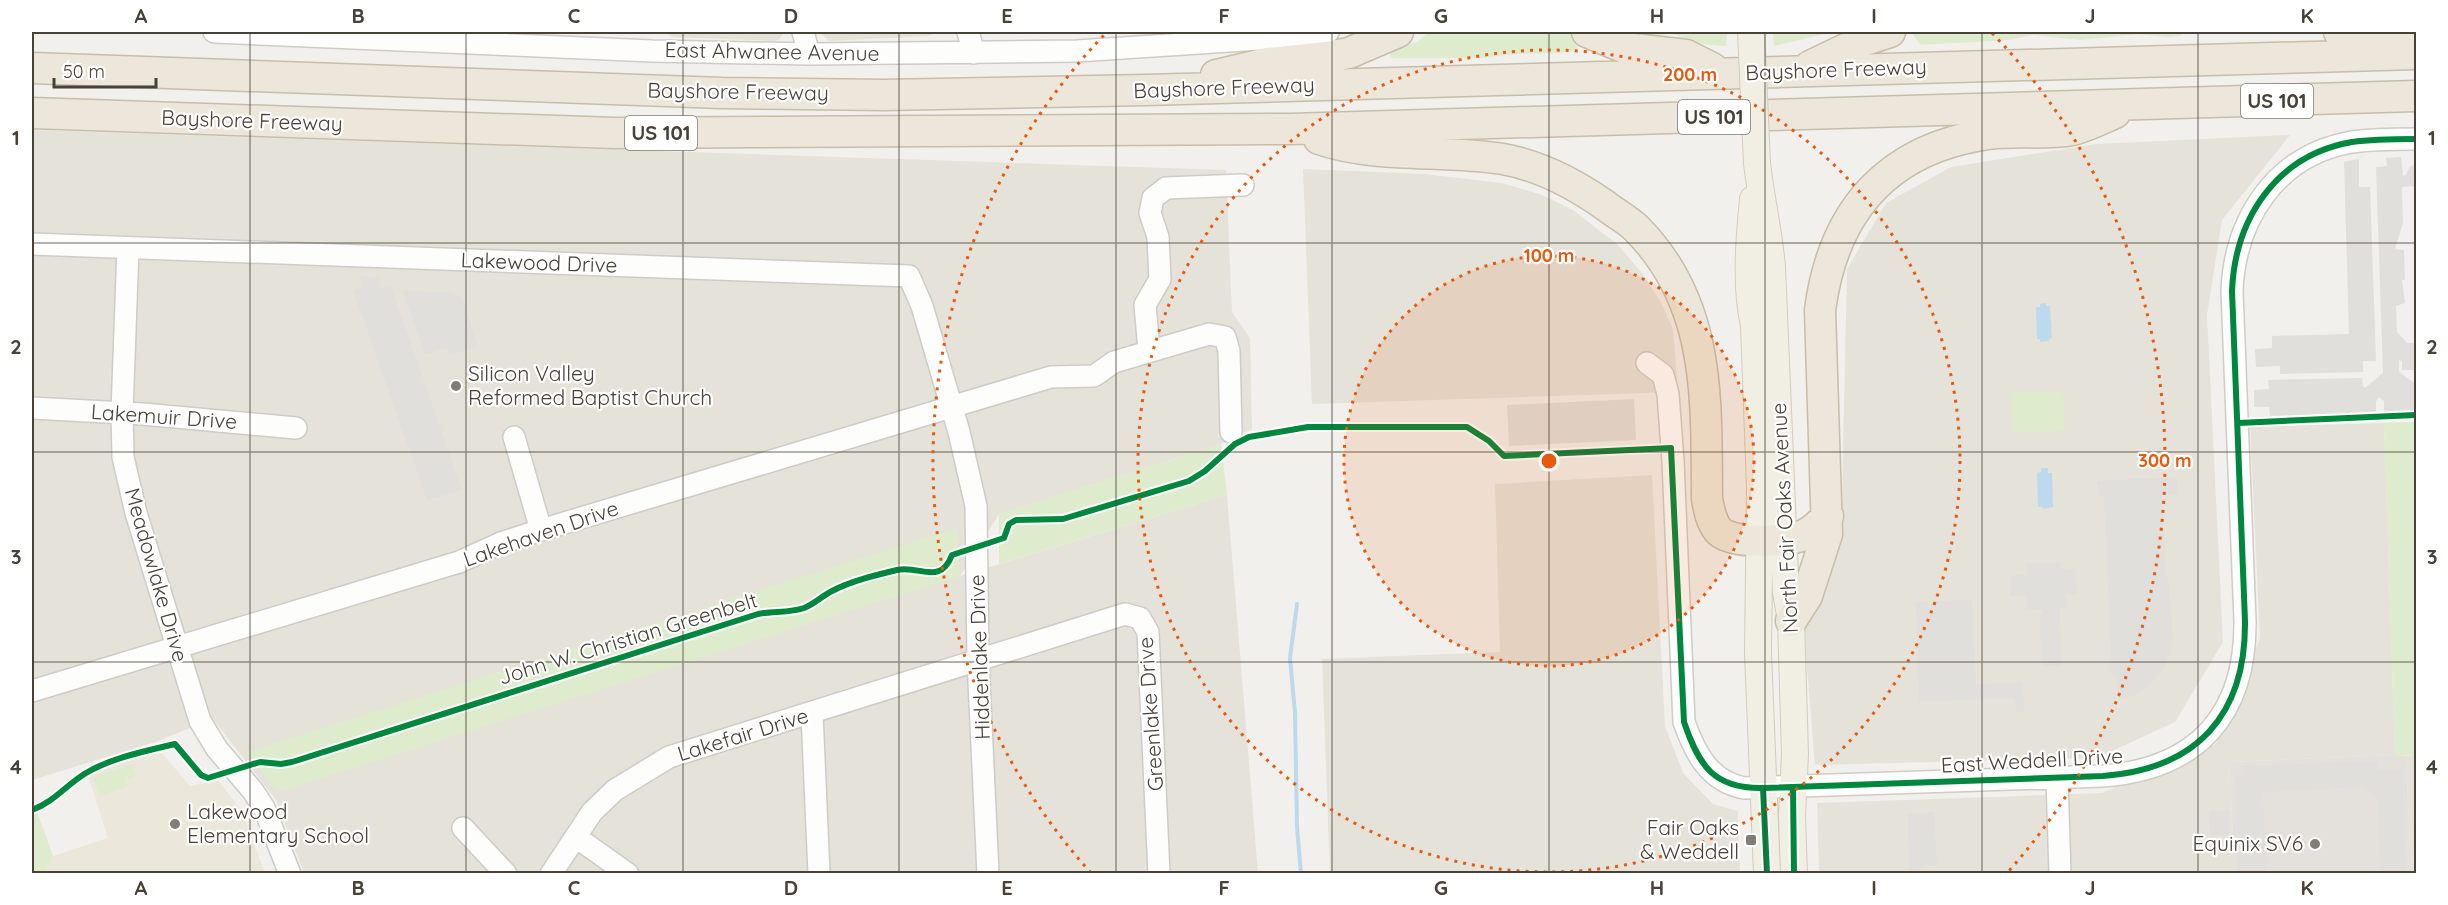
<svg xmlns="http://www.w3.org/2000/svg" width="2448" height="905" font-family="Quicksand,sans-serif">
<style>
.residential{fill:#e5e2d9}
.industrial{fill:#e4e1dd}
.education{fill:#ebe7db}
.green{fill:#deebcd}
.parking{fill:#e0dfdb}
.water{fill:#bdd9ed}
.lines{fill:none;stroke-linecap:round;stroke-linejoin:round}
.stream{stroke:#bdd9ed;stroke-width:4}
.minor-casing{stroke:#cdccc7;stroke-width:24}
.major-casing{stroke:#d3ccb9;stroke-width:28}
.highway-casing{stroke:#c8bda8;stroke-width:33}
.minor{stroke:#fdfdfc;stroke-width:21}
.major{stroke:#f1eee4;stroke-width:26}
.highway{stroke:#ece7da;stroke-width:30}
.major-bridge-casing{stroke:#d3ccb9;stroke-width:28;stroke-linecap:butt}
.major-bridge{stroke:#f1eee4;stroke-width:26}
.cycleway-casing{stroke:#fff;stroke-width:10}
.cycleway{stroke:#00873e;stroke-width:6}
.grid{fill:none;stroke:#474137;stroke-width:1.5;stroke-opacity:0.55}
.ring{fill:none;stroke:#e8590c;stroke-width:3;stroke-dasharray:3 6}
.poi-dot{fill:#827e76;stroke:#fff;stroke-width:2}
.labels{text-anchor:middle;stroke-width:4.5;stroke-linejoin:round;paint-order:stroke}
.shield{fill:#fff;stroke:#7e7a73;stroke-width:1.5}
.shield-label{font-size:20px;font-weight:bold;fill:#474137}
.street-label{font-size:21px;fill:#474137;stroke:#fff}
.poi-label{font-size:21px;fill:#474137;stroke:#fff;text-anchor:start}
.centre{fill:#e8590c;stroke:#fff;stroke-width:3}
.ring-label{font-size:18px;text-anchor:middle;font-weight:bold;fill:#e8590c;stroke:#fff;stroke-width:4.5;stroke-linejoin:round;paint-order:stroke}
.neatline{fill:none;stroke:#474137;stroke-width:2}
.grid-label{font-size:20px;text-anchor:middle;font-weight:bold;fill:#474137}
</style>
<rect width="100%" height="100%" fill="#f1f0ec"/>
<path class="residential" d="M665,32h119l-4,7 -6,2 -103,-4z
M819,32h120l-12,4 -98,5z
M32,130l1194,40 6,142 18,26 2,91 -31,15 -222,70 -39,62 267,-81 31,378h-954l-28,-73 -63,-81 -58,23 -123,38z
M2290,135l-68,85 -15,95 16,327 -48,80 -78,36 -282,7 -11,-134 13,-43 24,-42 6,-277 39,-66 65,-36 145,-23z
M1303,169l121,5 78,9 40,12 31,15 45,35 23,27 20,30 12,27 5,63 -366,12z
M2384,423l11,332 -166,7 6,111h-416l-2,-70 285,-10 114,-49 44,-106 -10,-211z
M1652,475l13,251 18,47 30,31 25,7 2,62h-410l-8,-214 178,-7 -5,-168z
M2416,755v118h-5l-5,-117z"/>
<path class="industrial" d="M2395,755l11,1 5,117h-176l-6,-111z"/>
<path class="education" d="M160,751l30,35 28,-6 24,31 23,62 -219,1 7,-18 55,-18 -20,-62 8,-6z"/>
<path class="green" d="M1429,32h148l9,10 -15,9 -12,2 -44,1 -33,4h-90l-2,-3 4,-5 23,-8z
M1618,32h109l-1,14c-21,-1 -37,-4 -55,-14l-19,6z
M1773,32h59l-58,14z
M1917,32h268l-5,4 -13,1 -29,-3 -57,6 -49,-5 -23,5 -88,5 -8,-10z
M2063,391l2,40 -53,2 -1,-41z
M2416,422v333l-21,1 -11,-333z
M1221,444l6,51 -228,69v-50z
M957,528l3,48 -682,216 -32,-40z
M132,764l4,12 -10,4 2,6 -28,10 -8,-18z
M32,798l21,58 -7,17h-14z"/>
<path class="parking" d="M2401,157l2,19 3,-1 4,-9 6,-1v21l-14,1 1,36 -8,26 9,1 1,30h-3l3,23 -9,3 1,26 10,11h9v27h-14v-9l-3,-1v12l17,12v28l-32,1v-12l-5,-4 -3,4v11l-106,4 -1,-9h-15v-17l15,-1 -1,-9 94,-2 1,8 2,2 18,-15 -7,-206 11,-1 -1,-8z
M2359,159v28h11l6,174h-13v11l-83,2v-8l-24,1 -1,-18 17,-1v-12l77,-2 -5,-172z
M359,276l19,1 3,11 10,-1 71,203 -35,10 -74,-210 9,-3z
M403,291l47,1 12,5 16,49 -28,9 -3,-7 -22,6z
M1634,399l2,41 -127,6 -2,-41z
M2177,477l1,17 -16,1 3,70 4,23 4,49 -4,18 -5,13 -13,16 -18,12 -15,4 -2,-25 -4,1 -8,-180 -6,-1 -1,-14z
M2060,562v7h16l1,25h-11v14l-6,1 1,57h-15l-5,-3 -1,-48 4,-6h-17v-13h-17v-19l16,-3v-11z
M1972,600l4,84 47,-2 1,29 -8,1 -1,-14 -96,4 -3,-100z
M2377,761l1,9 24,-1 4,104h-26l-3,-73 -5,-8 -10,-5 -99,5 2,81h-27l-3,-98 10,-1 -1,-8z
M2229,810l1,25 -20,1 -1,-25z
M1934,812l3,53h-12l-9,8h-7l-1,-59z"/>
<path class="water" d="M2046,303v3h4l2,32 -3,1v2l-9,1v-3h-3l-1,-32h4v-3z
M2041,468h7v5h4l1,34 -10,2v-2h-5l-1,-34 4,-1z"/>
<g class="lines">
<path class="stream" d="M1297,604l-7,54 5,55 2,114 4,47"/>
<g class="minor-casing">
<path id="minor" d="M214,32l438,19 157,3 268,-3 230,-15 21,-4
M803,32l6,22
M968,32l6,21
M32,244l877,32 13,30 37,126 17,74 2,154 10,214
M128,248l-6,164 1,45 13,56 64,208 17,28 36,42 11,17 26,66
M1149,350l-4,-45 15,-26 -2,-42 -8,-24 3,-15 13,-10 77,-3
M1647,363l16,12 5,19 5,67 11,261c11,31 25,59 60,66l359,-12c94,-7 143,-61 142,-155l-13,-330c3,-72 44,-136 120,-149 21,-3 43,-3 64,-3
M32,408l111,6 153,14
M514,437l27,93
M32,691l427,-129 42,-19 40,-13 510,-153 43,-1 20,-14 95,-28 16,3 4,14 2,81
M812,713l7,161
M2057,778l3,96
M463,828l43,46
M576,837l52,37
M551,874l41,-62 23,-22 54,-33 456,-143 15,4 8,14 11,242"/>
</g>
<g class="major-casing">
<path id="major" d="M1757,163c4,35 12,69 15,104l12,285 2,40 5,29 4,133 -3,62 2,58
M1753,199c-4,42 -8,86 1,127l6,162 -2,165 9,221"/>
</g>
<g class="highway-casing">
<path id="highway" d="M1587,32l38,16 61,7 26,13
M2339,32l54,2 23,5
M1810,66l52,-25 28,-9
M32,68l690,25 162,2 262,-5 1270,-36
M1216,75l51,-12 60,-6 22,-4 49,-21
M32,113l582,20 676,-4 1126,-33
M1319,139c58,20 124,10 184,20 38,7 72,25 103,47 9,7 20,13 29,21 77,76 71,173 72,272 2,11 4,22 11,31 11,14 64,12 80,7 13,-3 21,-13 30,-21
M1791,621l16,-25 20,-62 -7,-224c13,-99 68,-162 169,-176 27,-4 56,1 83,-4 14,-3 29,-11 43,-17"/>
</g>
<use href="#minor" class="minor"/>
<use href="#major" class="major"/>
<use href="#highway" class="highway"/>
<g class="major-bridge-casing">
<path id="major-bridge" d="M1751,32l6,131"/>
</g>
<use href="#major-bridge" class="major-bridge"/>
<g class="cycleway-casing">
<path id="cycleway" d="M2238,423l178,-8
M1793,787l1,87
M1763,788l4,86
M32,810c22,-8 34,-25 54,-37 25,-15 60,-22 89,-29l26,31 7,3 52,-16 21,2 11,-2 466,-148c15,-3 32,-1 46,-6 10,-4 18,-12 28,-17 19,-10 44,-16 65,-21 23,-5 43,16 55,-15l52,-17 5,-14 7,-4 47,-1 126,-38 16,-10 30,-27 14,-7 59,-10h159l22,14 15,15 167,-8 13,274c15,44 30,67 79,66l340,-12c94,-7 143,-61 142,-155l-13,-330c3,-72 44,-136 120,-149 21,-3 43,-3 64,-3"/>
</g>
<use href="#cycleway" class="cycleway"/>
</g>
<path class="grid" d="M250,32v842M466,32v842M683,32v842M899,32v842M1116,32v842M1332,32v842M1549,32v842M1765,32v842M1982,32v842M2198,32v842M32,243h2384M32,452h2384M32,662h2384"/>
<circle cx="1549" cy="461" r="205" fill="#e8590c" fill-opacity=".12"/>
<g class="ring">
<circle cx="1549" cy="461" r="205"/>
<circle cx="1549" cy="461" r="411"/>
<path d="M1091 873A616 616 0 0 1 1106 33M1992 33A616 616 0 0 1 2007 873"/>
</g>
<g class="poi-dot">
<circle cx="456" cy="386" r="6"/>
<circle cx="175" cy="824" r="6"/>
<rect x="1745" y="834" width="12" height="12" rx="3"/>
<circle cx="2315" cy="844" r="6"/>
</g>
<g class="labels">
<g class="shield">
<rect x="2241" y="84" width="72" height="34" rx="4.5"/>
<rect x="1678" y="100" width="72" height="34" rx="4.5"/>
<rect x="625" y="116" width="72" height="34" rx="4.5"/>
</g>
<g class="shield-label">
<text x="2277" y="108">US 101</text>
<text x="1714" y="124">US 101</text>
<text x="661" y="140">US 101</text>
</g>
<g class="street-label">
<text transform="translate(772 52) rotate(1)" y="7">East Ahwanee Avenue</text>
<text transform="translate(1836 70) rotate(-2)" y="7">Bayshore Freeway</text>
<text transform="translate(1224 88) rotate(-2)" y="7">Bayshore Freeway</text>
<text transform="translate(738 92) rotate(1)" y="7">Bayshore Freeway</text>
<text transform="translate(252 121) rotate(2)" y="7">Bayshore Freeway</text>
<text transform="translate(539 263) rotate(2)" y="7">Lakewood Drive</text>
<text transform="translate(164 417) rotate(4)" y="7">Lakemuir Drive</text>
<text transform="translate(1785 518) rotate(-93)" y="7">North Fair Oaks Avenue</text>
<text transform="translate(541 534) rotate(-19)" y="7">Lakehaven Drive</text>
<text transform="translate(156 575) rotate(74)" y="7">Meadowlake Drive</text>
<text transform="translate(628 639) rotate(-17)" y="7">John W. Christian Greenbelt</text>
<text transform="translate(980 657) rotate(-92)" y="7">Hiddenlake Drive</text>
<text transform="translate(1151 714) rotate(-94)" y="7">Greenlake Drive</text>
<text transform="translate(743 735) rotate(-17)" y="7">Lakefair Drive</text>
<text transform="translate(2032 761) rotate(-3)" y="7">East Weddell Drive</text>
</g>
<g class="poi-label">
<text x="468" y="381">Silicon Valley<tspan x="468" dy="24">Reformed Baptist Church</tspan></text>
<text x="187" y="819">Lakewood<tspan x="187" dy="24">Elementary School</tspan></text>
<text x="1739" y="835" text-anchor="end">Fair Oaks<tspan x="1739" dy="24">&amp; Weddell</tspan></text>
<text x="2303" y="851" text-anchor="end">Equinix SV6</text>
</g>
</g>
<circle cx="1549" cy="461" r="9" class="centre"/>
<g class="ring-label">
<text x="1690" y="81">200 m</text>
<text x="1549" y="262">100 m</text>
<text x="2165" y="467">300 m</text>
</g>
<rect width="2448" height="905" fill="none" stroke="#ffffff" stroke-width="66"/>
<path d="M54 78v9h102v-9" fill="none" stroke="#474137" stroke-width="3"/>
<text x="63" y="78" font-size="18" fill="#474137" stroke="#ffffff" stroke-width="4.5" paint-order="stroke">50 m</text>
<rect x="33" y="33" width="2382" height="839" class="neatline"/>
<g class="grid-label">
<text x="141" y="23">A</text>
<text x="358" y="23">B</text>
<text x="574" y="23">C</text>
<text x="791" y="23">D</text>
<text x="1007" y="23">E</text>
<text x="1224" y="23">F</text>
<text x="1441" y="23">G</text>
<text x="1657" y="23">H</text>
<text x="1874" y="23">I</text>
<text x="2090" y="23">J</text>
<text x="2307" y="23">K</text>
<text x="16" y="145">1</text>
<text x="2432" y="145">1</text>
<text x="16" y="354">2</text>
<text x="2432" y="354">2</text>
<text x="16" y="564">3</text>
<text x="2432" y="564">3</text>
<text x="16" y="774">4</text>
<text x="2432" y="774">4</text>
<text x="141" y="895">A</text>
<text x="358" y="895">B</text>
<text x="574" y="895">C</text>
<text x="791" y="895">D</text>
<text x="1007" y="895">E</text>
<text x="1224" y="895">F</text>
<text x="1441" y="895">G</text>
<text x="1657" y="895">H</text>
<text x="1874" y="895">I</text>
<text x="2090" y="895">J</text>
<text x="2307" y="895">K</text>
</g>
</svg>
